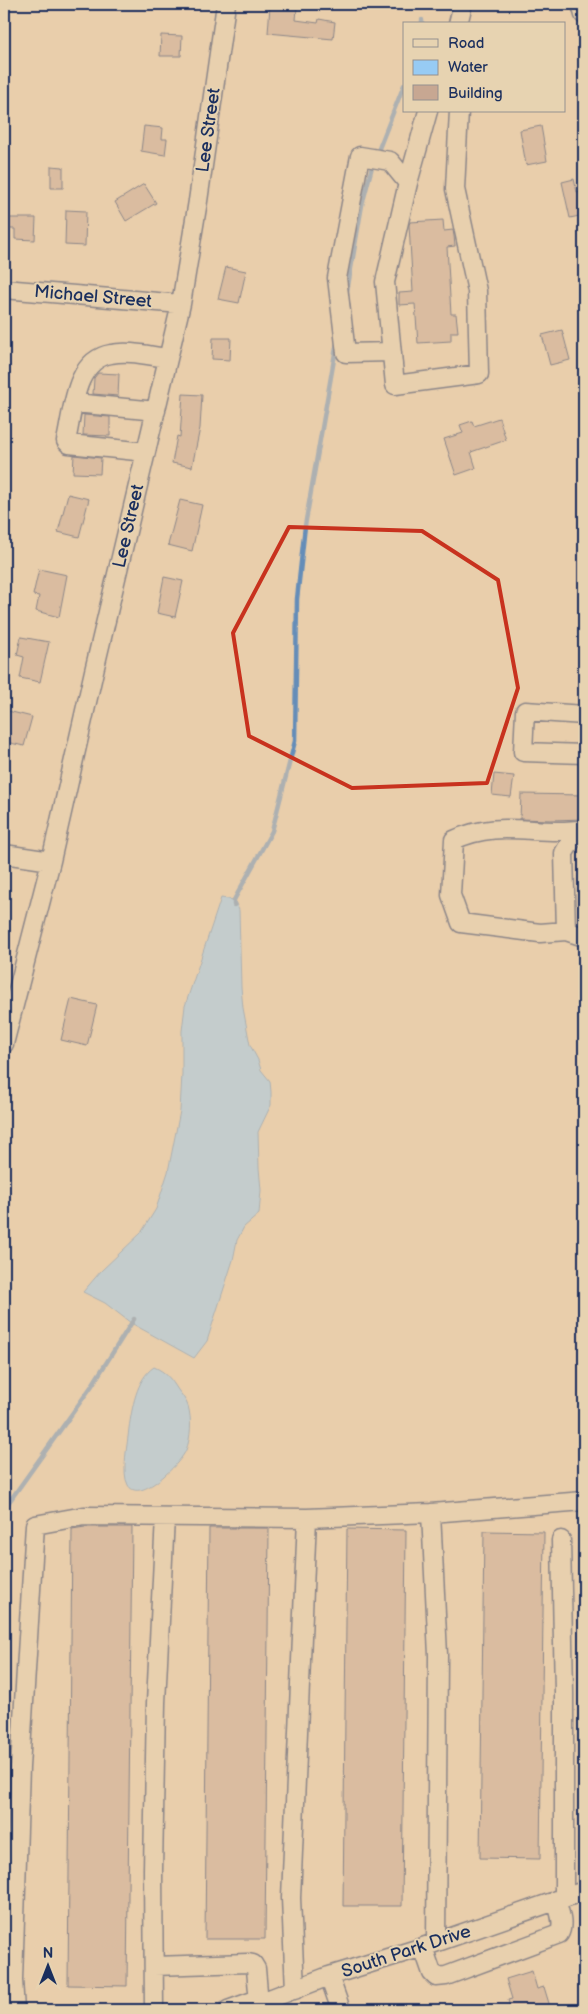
<svg xmlns="http://www.w3.org/2000/svg" width="588" height="2014" font-family="'Balsamiq Sans',sans-serif">
<style>
.water{fill:#97cbf4;stroke:#658db8}
.lines{fill:none;stroke-linecap:round;stroke-linejoin:round}
.stream{stroke:#658db8;stroke-width:4.5}
.building{fill:#c7a792;stroke:#1b2f5e}
.minor-casing{stroke:#1b2f5e;stroke-width:21}
.minor{stroke:#e7d3b1;stroke-width:18}
.marked{fill:none;stroke:#c8321e;stroke-width:4;stroke-linejoin:round}
.labels{text-anchor:middle;stroke-width:4;stroke-linejoin:round;paint-order:stroke}
.street-label{font-size:18px;fill:#1b2f5e;stroke:#e7d3b1}
</style>
<rect width="100%" height="100%" fill="#e9ceab"/>
<filter id="ink" filterUnits="userSpaceOnUse"><feTurbulence type="fractalNoise" baseFrequency=".02" numOctaves="2"/><feDisplacementMap in="SourceGraphic" scale="10" xChannelSelector="R" yChannelSelector="G"/><feConvolveMatrix kernelMatrix="1 2 1 2 8 2 1 2 1" color-interpolation-filters="sRGB"/></filter>
<g filter="url(#ink)">
<path class="water" d="M221,898l13,2 5,10 2,77 2,21 7,37 8,15 3,10 9,11 1,11v13l-13,27 1,36 2,22 -2,24 -15,13 -7,13 -4,20 -26,81 -13,17 -63,-35 -26,-20 -22,-11 18,-21 40,-38 15,-24 12,-37 12,-61 2,-37v-43l3,-25z
M154,1367c12,5 17,12 24,23 3,4 8,10 10,16 4,13 3,32 -2,44 -5,13 -47,55 -58,35 -7,-12 0,-43 1,-57 3,-19 7,-49 25,-61z"/>
<g class="lines">
<path class="stream" d="M422,24v-4
M376,156l28,-71
M346,297l16,-92 11,-42
M234,905v-5l38,-69 23,-90 2,-142 8,-73 32,-184
M4,1509l87,-122 43,-68"/>
</g>
<path class="building" d="M270,6l27,2 -1,12 22,3 1,-4 16,3 -2,17 -65,-6z
M161,35l21,1 -1,20h-21z
M144,126l19,2 -1,11h5l-2,16 -24,-4z
M541,126l6,35 -21,4 -6,-35z
M51,166l12,1v21h-12z
M574,179l3,13 6,-1 1,24 -14,3 -8,-36z
M144,184l12,19 -30,18 -11,-19z
M66,210l20,1 -1,35 -20,-1z
M4,218h32l-1,22 -20,-1v-10h-11z
M443,220l1,11 9,-1 1,6 1,10 -8,1 4,67h5l2,18h-7v9l-33,2 -3,-39 -16,1v-12l14,-1 -4,-67 1,-3z
M226,267l20,4 -7,32 -21,-4z
M562,330l8,30 -20,5 -8,-30z
M213,338h18l-1,22 -18,-1z
M98,373l21,1 -1,22 -25,-2 1,-16z
M183,394l19,1 -2,33 -8,39 -20,-4 5,-27 3,1z
M84,415l26,2v19l-27,-1z
M499,418l7,22 -35,12 5,16 -20,7 -12,-36 19,-6 -3,-8 12,-4 2,5z
M74,455l27,3 -1,16 -27,-1z
M68,494l21,5 -10,38 -21,-5z
M180,500l22,5 -10,46 -24,-6z
M39,569l28,6 -8,42 -23,-6 3,-15 -6,-1z
M164,577l19,4 -8,36 -18,-4z
M21,637l28,5 -9,40 -20,-4 4,-21 -7,-2z
M4,710l28,7 -8,29 -18,-4 2,-8 -4,-1z
M494,774l20,2 -3,21 -19,-2z
M521,794l63,1v24l-33,1 -31,-1z
M71,999l26,6 -10,41 -26,-6z
M85,1527h47l-5,459 -59,-1 4,-456z
M209,1528h60l-4,411h-60z
M347,1529l59,1 -4,376h-59z
M484,1531l60,1 -4,327 -60,-1z
M532,1971l5,18 7,-2 7,23h-40l-3,-10 4,-1 -6,-20z"/>
<g class="lines">
<g class="minor-casing">
<path id="minor" d="M581,4l3,11
M458,24l5,-20
M428,111l-20,72 -23,99 10,103 84,-11 -2,-83 -22,-102 4,-78
M4,289l177,15
M392,352l-46,1 -9,-75 23,-122 30,5 18,22
M75,403l81,8
M146,452l-77,-8 -3,-3c7,-29 8,-81 45,-87 18,-4 39,2 57,4
M584,715l-59,-4 -2,41 61,2
M578,830l-14,23 2,78 -26,2 -79,-10 -10,-28 3,-55c46,-22 84,-3 130,-11
M4,854l47,7
M566,931l18,6
M4,1044l47,-183 43,-190 87,-367 17,-103 28,-197
M431,1513l153,-12
M561,1540l3,153v205
M423,1947l9,26 4,4 10,-1 113,-42c6,-10 0,-23 -3,-34
M154,1966l94,-3 5,1 3,5 3,34
M329,1976l12,34
M295,1990l-4,-92 16,-380
M15,2010l-2,-30 7,-213 15,-242 49,-9 223,2 124,-5 7,142 -2,287
M154,2010l-1,-140 3,-167 9,-186
M228,2010l25,-9 6,2 70,-27 94,-29 161,-56"/>
</g>
<use href="#minor" class="minor"/>
</g>
</g>
<path d="M0 0H588V2014H0ZM289,527l133,4 76,49 20,108 -31,95 -135,5 -103,-52 -16,-103z" fill="#e9ceab" fill-opacity=".55" fill-rule="evenodd"/>
<path class="marked" d="M289,527l133,4 76,49 20,108 -31,95 -135,5 -103,-52 -16,-103z"/>
<g class="labels">
<g class="street-label">
<text transform="translate(208 130) rotate(-82)" y="6">Lee Street</text>
<text transform="translate(93 296) rotate(5)" y="6">Michael Street</text>
<text transform="translate(128 526) rotate(-77)" y="6">Lee Street</text>
<text transform="translate(406 1951) rotate(-18)" y="6">South Park Drive</text>
</g>
</g>
<rect width="588" height="2014" fill="none" stroke="#e7d3b1" stroke-width="20"/>
<rect x="10" y="10" width="568" height="1994" fill="none" stroke="#1b2f5e" stroke-width="2" filter="url(#ink)"/>
<rect x="403" y="22" width="162" height="90" fill="#e7d3b1" stroke="#959190"/>
<rect x="413" y="39" width="25" height="8" fill="#e7d3b1" stroke="#959190"/>
<text x="448" y="48" font-size="15" fill="#1b2f5e">Road</text>
<rect x="413" y="60" width="25" height="15" fill="#97cbf4" stroke="#959190"/>
<text x="448" y="72" font-size="15" fill="#1b2f5e">Water</text>
<rect x="413" y="85" width="25" height="15" fill="#c7a792" stroke="#959190"/>
<text x="448" y="98" font-size="15" fill="#1b2f5e">Building</text>
<g transform="translate(48 1966)" stroke="#e7d3b1" stroke-width="4" paint-order="stroke">
<path d="M0-4L9 19L0 12L-9 19Z" fill="#1b2f5e"/>
<text y="-8" font-size="14" font-weight="bold" text-anchor="middle" fill="#1b2f5e">N</text>
</g>
</svg>
